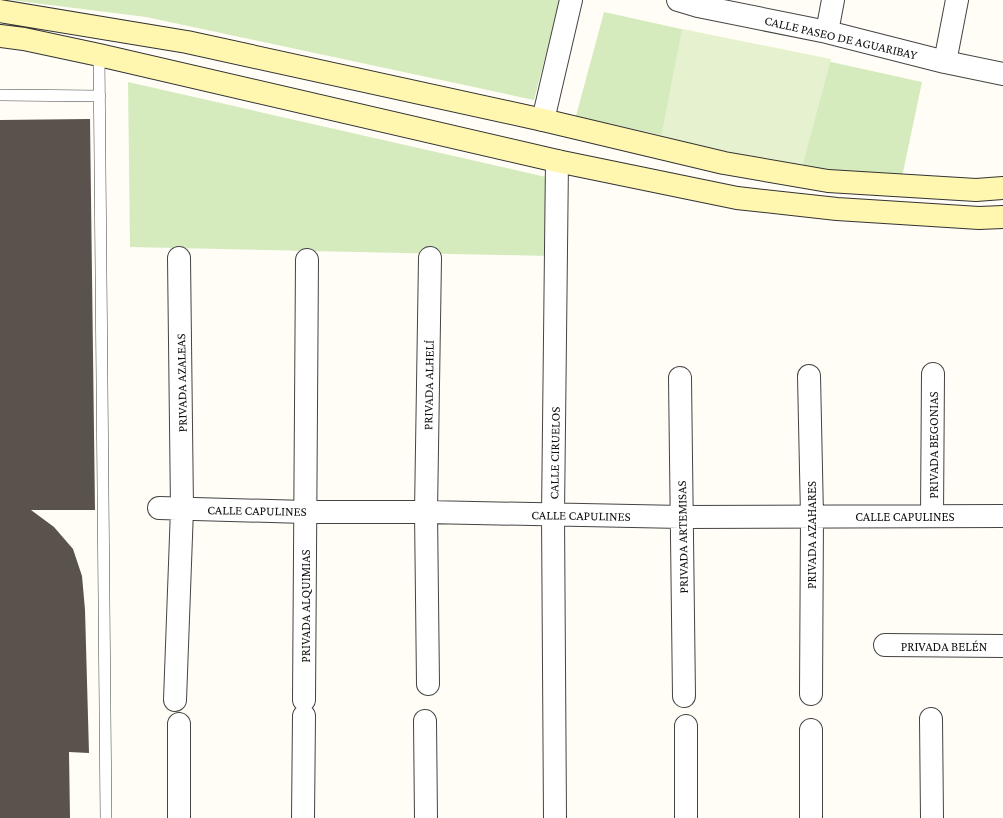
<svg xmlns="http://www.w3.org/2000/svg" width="1003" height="818" font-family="'Crimson Pro',serif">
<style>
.green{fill:#d5ebbd}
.pitch{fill:#e6f2cf}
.building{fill:#5a524d}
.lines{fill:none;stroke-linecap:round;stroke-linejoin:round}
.service-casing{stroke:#444;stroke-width:12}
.minor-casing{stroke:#444;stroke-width:24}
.secondary-casing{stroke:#333;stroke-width:24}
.service{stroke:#fff;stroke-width:11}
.minor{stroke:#fff;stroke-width:22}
.secondary{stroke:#fff6b0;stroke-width:22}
.labels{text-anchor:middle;stroke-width:4;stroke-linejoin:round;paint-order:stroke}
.street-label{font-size:13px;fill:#111;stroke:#fff}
</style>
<rect width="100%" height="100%" fill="#fffdf5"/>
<path class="green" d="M10,0h550l-26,100 -388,-83z
M604,12l318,70 -20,95 -92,-8 -234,-53z
M128,82l418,95 3,79 -419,-9z"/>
<path class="pitch" d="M682,29l149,30 -29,109 -141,-31z"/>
<path class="building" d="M90,119l5,391h-64l23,17 19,22 9,27 3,34 4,143 -20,-1 1,66h-70v-698z"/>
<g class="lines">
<g class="service-casing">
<path id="service" d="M99,55l7,763
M0,95l100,1"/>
</g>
<g class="minor-casing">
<path id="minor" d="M678,0l20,6 129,26 118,30 58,12
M827,32l6,-32
M945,62l12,-62
M543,120l28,-120
M809,376l3,140 -1,178
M680,378l4,318
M159,508l146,4h121l256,5 321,-1
M932,516l1,-142
M885,645l118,1
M428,684l-2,-172 4,-254
M175,700l7,-191 -3,-251
M304,700l3,-440
M931,719l1,99
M425,721l1,97
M179,724v94
M303,818l1,-102
M555,818l-2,-303 4,-354
M686,818v-92
M811,818v-88"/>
</g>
<g class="secondary-casing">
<path id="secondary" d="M0,11l187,31 356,78 181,43 104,18 148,9 27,-2
M0,36l24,3 75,16 458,106 180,37 100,11 142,9 24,-1"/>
</g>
<use href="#service" class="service"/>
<use href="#minor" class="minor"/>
<use href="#secondary" class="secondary"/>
</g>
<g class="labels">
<g class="street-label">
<text transform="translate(841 37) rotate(13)" y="5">CALLE PASEO DE AGUARIBAY</text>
<text transform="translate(181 383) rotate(-91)" y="5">PRIVADA AZALEAS</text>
<text transform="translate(428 385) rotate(-89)" y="5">PRIVADA ALHELÍ</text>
<text transform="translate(933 445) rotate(-90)" y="5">PRIVADA BEGONIAS</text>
<text transform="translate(554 453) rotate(-89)" y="5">CALLE CIRUELOS</text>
<text transform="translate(257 510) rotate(1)" y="5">CALLE CAPULINES</text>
<text transform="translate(581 515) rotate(1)" y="5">CALLE CAPULINES</text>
<text x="905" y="521">CALLE CAPULINES</text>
<text transform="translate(811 535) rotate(-90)" y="5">PRIVADA AZAHARES</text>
<text transform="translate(682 537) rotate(-91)" y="5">PRIVADA ARTEMISAS</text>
<text transform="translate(305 606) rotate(-90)" y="5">PRIVADA ALQUIMIAS</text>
<text x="944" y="651">PRIVADA BELÉN</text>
</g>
</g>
</svg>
